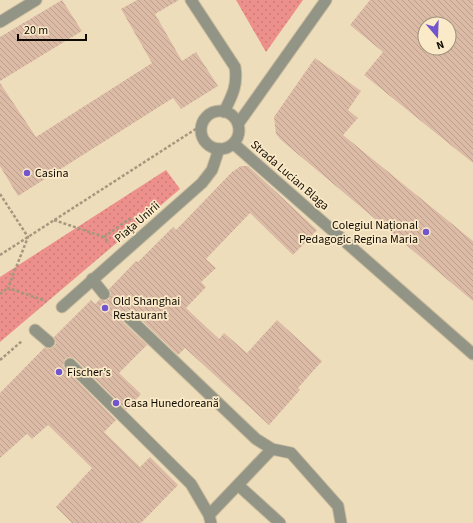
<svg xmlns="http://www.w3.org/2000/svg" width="473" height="523" font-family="'Source Sans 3',sans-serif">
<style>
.park{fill:url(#park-dots)}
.building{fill:url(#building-back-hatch);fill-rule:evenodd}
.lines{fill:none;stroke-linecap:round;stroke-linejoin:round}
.service-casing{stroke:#cabb9d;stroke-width:13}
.minor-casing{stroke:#cabb9d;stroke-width:13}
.tertiary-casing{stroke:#cabb9d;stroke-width:13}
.path{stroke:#a5987e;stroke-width:2.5;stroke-dasharray:3 2;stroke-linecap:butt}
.service{stroke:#929586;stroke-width:11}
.minor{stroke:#929586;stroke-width:11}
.tertiary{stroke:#929586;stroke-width:11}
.poi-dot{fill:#7155cf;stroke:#fbeac8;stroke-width:1.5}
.labels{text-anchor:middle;stroke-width:3.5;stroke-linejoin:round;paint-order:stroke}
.poi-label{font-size:12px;fill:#100b02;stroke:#fbeac8;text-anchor:start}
.street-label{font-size:12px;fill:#100b02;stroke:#fbeac8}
</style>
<defs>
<pattern id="park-dots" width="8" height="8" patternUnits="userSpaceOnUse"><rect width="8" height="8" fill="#ed8f8b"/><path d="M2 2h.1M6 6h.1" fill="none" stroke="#ca7a76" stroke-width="1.8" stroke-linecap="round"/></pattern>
<pattern id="building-back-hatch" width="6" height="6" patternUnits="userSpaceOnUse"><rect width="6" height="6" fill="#dcbba6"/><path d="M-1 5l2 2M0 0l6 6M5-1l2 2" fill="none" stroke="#bc9f8d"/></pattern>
</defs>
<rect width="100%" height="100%" fill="#edb"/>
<path class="park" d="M236,0h67l-37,52z
M166,170l14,19 -180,153v-65z"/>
<path class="building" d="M62,0l20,31 -82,50v-44z
M137,0h42l-24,14 27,47 14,-9 22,34 -37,23 -8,-11 -155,98 -18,-30v-83l36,54 116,-74 -31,-54z
M370,0h103v163l-109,-88 19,-23 -33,-27zM425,24h24v24h-24z
M315,58l46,33 -13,19 10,8 -15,17 130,106v60l-192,-161 -5,-6 -2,-17z
M241,166h7l69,64 -24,25 -43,-42 -44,46 10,9 -15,14 5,5 -20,21 33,31 5,-6 23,20 30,-33 45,41 -24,27 2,2 -31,35 -84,-77 -7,7 -45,-43 -4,-2 -6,2 -2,4 2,6 24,23 -28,28 22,21 -15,16 -51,-51 -6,-2 -4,2 -2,7 53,54 -12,12 36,35 10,-10 28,28 -37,38h-69l-16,-16 36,-39 -44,-43 -16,14 -5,-5 -27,24v-65l45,-46 3,2 6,-2 2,-4 -2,-6 37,-37 4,4 5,-5 5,2 4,-2 2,-6 -2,-4 27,-28 2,1 35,-35 3,3 56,-58z"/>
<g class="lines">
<g class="service-casing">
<path id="service" d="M92,279l12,15
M128,317l128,122 16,10 19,4 47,53 3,17
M35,330l14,12
M70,364l121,120 18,31 2,8
M238,485l42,38
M209,515l63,-66"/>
</g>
<g class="minor-casing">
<path id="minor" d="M238,124l88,-124
M62,307l140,-124 10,-13 7,-21"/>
</g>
<g class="tertiary-casing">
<path id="tertiary" d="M191,0l44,67c3,18 -3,29 -11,45
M0,22l36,-22
M201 130a19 19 0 1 1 38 0a19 19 0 1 1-38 0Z
M234,144l239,210"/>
</g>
<path class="path" d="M0,194l28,43 -20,51 38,13
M54,220l50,17 5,6
M104,237l25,-18 3,3
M0,255l202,-130
M0,294l8,-6
M0,360l22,-19"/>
<use href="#service" class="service"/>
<use href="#minor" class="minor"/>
<use href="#tertiary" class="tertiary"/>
</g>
<g class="poi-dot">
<circle cx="27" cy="173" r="4"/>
<circle cx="426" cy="232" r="4"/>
<circle cx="105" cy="308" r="4"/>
<circle cx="59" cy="372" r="4"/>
<circle cx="116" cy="403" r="4"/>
</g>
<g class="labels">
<g class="poi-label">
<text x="35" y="177">Casina</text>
<text x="418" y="229" text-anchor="end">Colegiul Național<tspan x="418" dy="14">Pedagogic Regina Maria</tspan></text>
<text x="113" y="305">Old Shanghai<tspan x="113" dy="14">Restaurant</tspan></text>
<text x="67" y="376">Fischer’s</text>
<text x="124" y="407">Casa Hunedoreană</text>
</g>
<g class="street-label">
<text transform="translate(290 175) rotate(41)" y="4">Strada Lucian Blaga</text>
<text transform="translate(137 222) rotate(-41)" y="4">Piața Unirii</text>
</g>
</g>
<g transform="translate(437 36) rotate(161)"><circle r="19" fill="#fbeac8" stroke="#9d9179"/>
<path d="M0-3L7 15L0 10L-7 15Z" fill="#7155cf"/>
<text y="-6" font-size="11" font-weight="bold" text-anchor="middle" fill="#100b02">N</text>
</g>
<path d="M18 34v6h68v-6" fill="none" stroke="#100b02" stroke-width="2"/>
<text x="24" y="34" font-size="12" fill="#100b02" stroke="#fbeac8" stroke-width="3" paint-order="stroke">20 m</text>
</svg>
